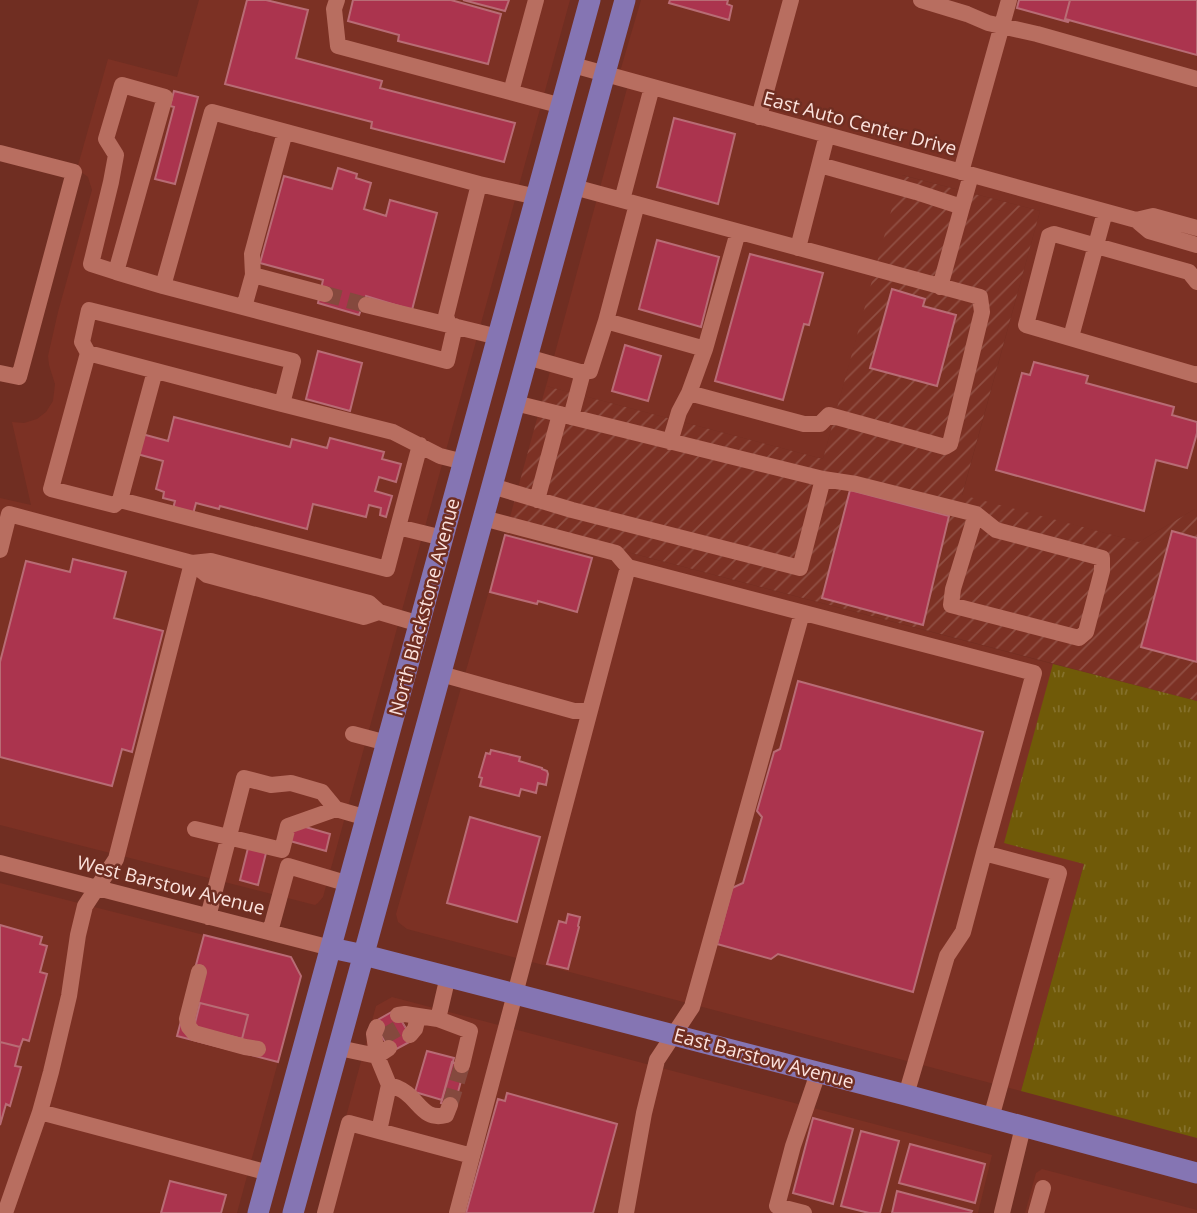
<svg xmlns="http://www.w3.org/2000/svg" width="1197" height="1213" font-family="'Open Sans',sans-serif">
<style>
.built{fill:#7c3124}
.industrial{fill:url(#industrial-furrows)}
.grass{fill:url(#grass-tufts)}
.building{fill:#ab344e;stroke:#b86c75;stroke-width:2}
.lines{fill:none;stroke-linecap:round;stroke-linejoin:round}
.minor-tunnel{stroke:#85493e;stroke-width:16;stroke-dasharray:16 8;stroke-linecap:butt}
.minor{stroke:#b86e60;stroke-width:16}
.major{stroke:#8575b3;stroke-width:21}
.labels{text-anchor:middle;stroke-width:5;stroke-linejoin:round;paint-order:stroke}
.street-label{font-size:19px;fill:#fce2dd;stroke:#702e22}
</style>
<defs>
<pattern id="industrial-furrows" width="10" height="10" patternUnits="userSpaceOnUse" patternTransform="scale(1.75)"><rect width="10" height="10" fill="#7c3124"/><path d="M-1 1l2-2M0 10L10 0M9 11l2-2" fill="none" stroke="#904f43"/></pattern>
<pattern id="grass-tufts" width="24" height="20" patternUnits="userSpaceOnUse" patternTransform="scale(1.75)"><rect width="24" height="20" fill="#705a08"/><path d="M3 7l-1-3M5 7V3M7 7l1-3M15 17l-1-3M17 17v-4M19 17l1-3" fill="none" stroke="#85712c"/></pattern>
</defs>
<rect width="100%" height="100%" fill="#702e22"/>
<path class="built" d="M199,0h371l-247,897 -5,6 -3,2 -315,-80v-327l31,7 -19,-83 12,1 13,-4 9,-7 7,-11 2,-17 -6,-19 -1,-9 10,-44 34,-122 -4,-13 -11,-8 31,-110 69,18z
M641,0h556v509h-2l-56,33 -177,-46 78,-285 -138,-36 -79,284 -277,-73 83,-305 -10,-6z
M509,521l544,143 31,200 -63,227 -614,-162 -9,-7 -2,-8z
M0,883l204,52 -27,101 101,26 -41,151h-237z
M392,997l600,158 -14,58h-658l56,-207z
M1042,1169l155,41v3h-172l11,-40z"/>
<path class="industrial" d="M901,175l139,36 -78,284 177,47 56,-33h2v192l-688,-180 37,-135 277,73z"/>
<path class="grass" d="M1053,664l144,37v437l-176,-47 63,-227 -80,-21z"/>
<path class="building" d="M247,0h19l42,10 -12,48 86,23 -2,7 135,35 -11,39 -133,-34 1,-6 -147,-38z
M353,0h98l50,14 -13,50 -90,-23 1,-6 -51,-14z
M463,0h46l-4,11z
M670,0h58l-1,4 5,2 -3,14 -60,-17z
M1019,0h51l-5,19 4,1 -1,2 -51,-14z
M1070,0h127v55l-132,-36z
M174,91l24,6 -23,87 -20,-5 19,-72 -4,-1z
M674,118l61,16 -17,70 -61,-17z
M338,168l19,6 -1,4 15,5 -7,26 22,7 4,-16 47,13 -25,97 -46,-14 -7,19 -41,-12 5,-23 -63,-17 24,-87 48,13z
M657,240l62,17 -18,70 -62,-18z
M750,254l73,19 -14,52 -5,-1 -21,76 -68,-19z
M892,289l33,10 -2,7 33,9 -19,71 -67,-18z
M625,345l36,11 -13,45 -36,-10z
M318,351l44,12 -12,48 -44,-12z
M1034,362l54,14 -2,7 88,24 -2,8 25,7v11l-10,35 -31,-8 -12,51 -148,-41 26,-97 8,2z
M174,417l116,30 2,-8 35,9 3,-10 54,14 -2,7 19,5 -5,18 -17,-5 -4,14 17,5 -6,21 -6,-2 1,-7 -12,-3 -3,12 -53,-13 -6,25 -87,-23 -1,3 -23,-6 -3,11 -20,-5 2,-8 -12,-3 1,-6 -8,-3 7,-28 -26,-7 5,-20 26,7z
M850,490l99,26 -26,109 -101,-27z
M1172,531l25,7v124l-56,-15z
M505,535l87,23 -15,54 -39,-11 -1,3 -47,-12z
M73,559l53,13 -12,46 49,13 -31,121 -10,-3 -10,37 -112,-29v-95l26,-101 44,11z
M798,681l185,51 -70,260 -135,-38 -7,5 -54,-15 15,-56 11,-5 19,-66 -5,-6 17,-59 6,-3z
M491,750l29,7 -1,4 23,7v1l5,2 1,3 -2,11 -8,-2 -2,10 -15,-4 -2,7 -39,-10 2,-8 -3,-1 7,-24 4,1z
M470,817l70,20 -23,85 -70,-19z
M295,824l35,10 -4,17 -36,-10z
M249,844l18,5 -9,36 -18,-5z
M568,914l12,3 -2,9 1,1 -11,42 -21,-5 12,-43 7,2z
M0,925l42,12 -2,7 7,2 -7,26 7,2 -18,67 -6,-2 -3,8 -20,-5z
M204,935l87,22 10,19 -23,86 -101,-26z
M200,1003l48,12 -6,24 -48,-12z
M395,1010l18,30 -22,12 -17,-30z
M0,1042l20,5 -5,19 6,1 -11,39 -4,-2 -6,21z
M427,1051l27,7 -12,42 -27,-8z
M452,1062l13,4 -11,41 -13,-4z
M507,1093l110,31 -24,89h-127l32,-114 7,2z
M813,1118l40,11 -20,75 -40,-11z
M861,1131l38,10 -19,72h-11l-28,-7z
M910,1144l75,20 -10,39 -76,-20z
M170,1181l56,14 -5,18h-60z
M897,1191l75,20 -1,2h-79z"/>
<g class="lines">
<path class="minor-tunnel" d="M325,294l41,11
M383,1037l21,-12
M450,1105l12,-40"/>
<path class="minor" d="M337,0l-3,9 4,37 224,60
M921,0l46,14 21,9 49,11 160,45
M573,65l563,155 13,11 48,14
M511,92l25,-92
M759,117l32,-117
M0,153l74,19 -55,205 -19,-4
M820,165l96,27 46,15 -22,80
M961,172l48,-172
M622,200l30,-113
M962,207l9,-32
M1136,220l17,-4 44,12
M798,248l29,-113
M116,272l-25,-8 20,-82 5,-27 -10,-16 16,-54 43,12 -49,175 47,14
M253,275l-1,-21 33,-122
M1197,282l-8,-10 -135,-38 -5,2 -23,89 171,50v-1
M366,305l83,20
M244,307l9,-32 72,19
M606,321l31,-117
M455,326l-8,35 -284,-75 49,-174 267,72
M498,337l-49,-12 -3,-9 33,-132 58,13
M1071,337l34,-125
M705,349l33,-117
M88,353l194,51
M527,357l53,15 10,-1 16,-50 99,28 -16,44 115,31h16l9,-9 116,32 5,-3 32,-132 -2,-15 -406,-110
M571,417l12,-45
M670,442l9,-30 10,-19
M823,479l33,5 120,30 20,16 106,28v13l-16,61 -7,6 -128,-33 2,-16 23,-75
M492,486l80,24 228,58 23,-89 -308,-76
M120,500l35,-129
M537,500l23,-86
M483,518l133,35 12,14 406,106 -50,180
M398,527l22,-82
M443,538l-45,-11 -11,42 -267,-69 -6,5 -63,-16 37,-136 -6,-11 7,-32 204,51 -11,43 111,28 47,24 24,6
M0,550l9,-36 183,49 19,-2 158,42 10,9 41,12
M192,563l15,12 157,42 15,-5
M441,674l133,37h15
M353,734l34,9
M195,829l87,21 6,-24 48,-17
M0,863l331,85
M208,917l36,-139 27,7 20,-2 31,9 14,17 31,9
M270,932l18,-66 61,18
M199,972l-12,47 2,8 5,6 51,14 13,2
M398,1015l7,-1 33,5 32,12 -8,34
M438,1019l10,-43
M377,1027l-3,7 3,22 12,-8
M410,1035l5,-6 3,-12
M339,1048l38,8 12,29 -10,46
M389,1085c8,2 16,6 22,12 11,11 17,23 35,18l4,-10
M906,1095l41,-139 16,-24 21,-79 75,20 -68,245
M40,1112l229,61
M5,1213l35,-101 11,-40 18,-76 9,-61 7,-29 31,-47 76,-296
M325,1213l24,-90 123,33
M457,1213l171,-646
M626,1213l18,-100 13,-53 35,-53 110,-394
M804,1213l-27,-7 16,-60 25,-73
M1002,1213l21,-86
M1036,1213l7,-25"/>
<path class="major" d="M331,948l33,7 542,140 291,78
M258,1213l332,-1213
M293,1213l332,-1213"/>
</g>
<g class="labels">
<g class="street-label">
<text transform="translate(860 123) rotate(15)" y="7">East Auto Center Drive</text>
<text transform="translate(424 607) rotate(-75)" y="7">North Blackstone Avenue</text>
<text transform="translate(171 885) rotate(14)" y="7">West Barstow Avenue</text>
<text transform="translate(764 1058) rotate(15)" y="7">East Barstow Avenue</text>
</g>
</g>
</svg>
